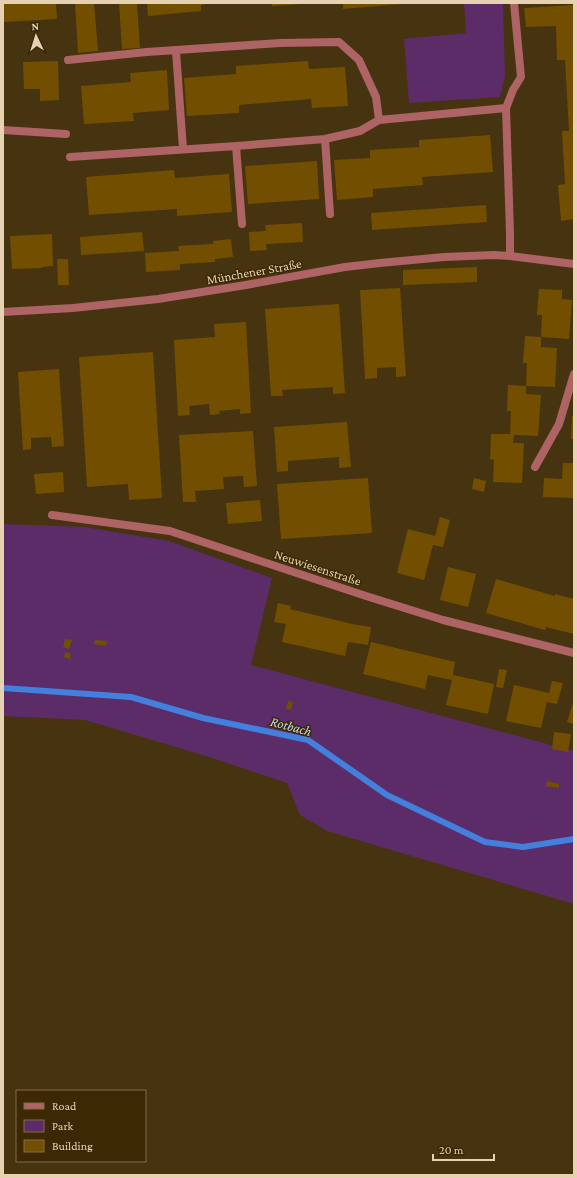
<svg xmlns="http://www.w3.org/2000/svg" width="577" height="1178" font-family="'Crimson Pro',serif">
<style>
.green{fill:#5b2c67}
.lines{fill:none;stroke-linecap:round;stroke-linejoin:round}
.stream{stroke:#4380de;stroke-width:6}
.building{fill:#724f00}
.service{stroke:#ae6364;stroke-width:8}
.minor{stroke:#ae6364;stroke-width:8}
.labels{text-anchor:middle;stroke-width:3;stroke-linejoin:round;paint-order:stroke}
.street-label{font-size:13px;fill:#e6d2b2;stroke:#3c2904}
.water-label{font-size:14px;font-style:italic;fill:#c5d4ec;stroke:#3c2904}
</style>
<rect width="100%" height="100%" fill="#463310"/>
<path class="green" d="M464,3h39l2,73 -5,21 -91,6 -5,-64 62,-6z
M3,524l82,3 84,14 103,37 -21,87 323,86v153l-247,-73 -27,-16 -13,-32 -81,-27 -121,-36 -82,-4z"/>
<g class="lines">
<path class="stream" d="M3,688l128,9 72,21 105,22 79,55 98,47 38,5 51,-8"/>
</g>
<path class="building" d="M3,3h53l1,16 -54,3z
M75,3h19l4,48 -20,2z
M119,3h18l3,45 -18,1z
M147,3h59v1l-5,1v6l-53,5z
M272,3h29v1l-29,2z
M343,3h58v1l-58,5z
M574,5v214l-13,2 -3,-36 7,-1 -3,-53h7l-4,-71h-8l-1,-34 -30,1 -2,-19z
M58,61l1,39 -19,1v-12h-16l-1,-27z
M308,61l1,8 36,-2 3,39 -36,2 -1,-9 -72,6v8l-52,3 -3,-38 52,-4v-8z
M167,70l2,40 -36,3 1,8 -50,3 -3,-38 50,-4 -1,-9z
M490,135l3,37 -71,5 1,8 -50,4v8l-36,3 -3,-40 36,-2v-8l49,-3v-7z
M317,161l2,38 -71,5 -3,-38z
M174,170l1,8 54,-4 3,38 -55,4v-7l-88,6 -3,-38z
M486,205l1,17 -115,8 -1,-17z
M302,223l1,19 -37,2 1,6 -17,1 -1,-19 17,-1 -1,-6z
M142,232l2,19 -63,4 -1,-18z
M52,234l1,32 -11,1v1l-30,1 -2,-33z
M231,239l2,18 -18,2v3l-35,2v6l-34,2 -1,-19 34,-2 -1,-5 35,-2v-3z
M57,259h11l1,26h-11z
M477,267v15l-74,3v-15z
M400,288l6,88 -10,1v-10l-19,1v10l-12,1 -5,-89z
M539,289l23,1v9l10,1 -3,39 -28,-2v10l16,1 -2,39 -29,-1 1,-23h-4l2,-27 16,1 1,-22h-5z
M339,304l6,89 -12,1v-7l-51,3 1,6h-12l-6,-87z
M246,322l5,91 -11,1v-5l-21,2 1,3 -10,1 -1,-11 -20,2 1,9 -12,1 -4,-76 41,-3 -1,-13z
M153,352l9,146 -33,2 -1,-16 -41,3 -8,-130z
M59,369l5,77 -12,1 -1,-10 -20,1v11l-8,1 -5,-78z
M508,385l18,1v8l15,1 -3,41 -24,-1 -1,8h11l-2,40 -29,-1 1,-22 -4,-1 1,-25h19l1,-23h-4z
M572,416h2v23h-3z
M347,422l4,45 -12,1v-11l-51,4v10l-11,1 -3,-45z
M253,431l4,55 -13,1 -1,-11 -20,1 1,12 -29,2 1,11h-13l-4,-67z
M563,463h11v35l-31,-1 1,-19 18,1z
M63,472l1,20 -28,2 -2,-20z
M368,478l4,55 -91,6 -4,-55z
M474,478l12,3 -2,11 -12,-3z
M260,500l2,21 -34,3 -2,-21z
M440,517l10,3 -7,27 -10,-2 -9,35 -27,-7 11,-44 27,7z
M448,567l28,7 -8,33 -28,-7z
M496,579l59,17v-2l19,5v35l-28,-7 -1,3 -59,-17z
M278,603l13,3 -1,3 62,15 19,3 -3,18 -20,-3 -3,14 -63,-14 4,-18 -12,-2z
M65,639l7,1 -3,9 -6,-2z
M95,640l12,1 -1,5 -12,-2z
M371,642l84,20 -2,13 41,9 -6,30 -42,-9 6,-25 -24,-5 -3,14 -62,-15z
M65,652l6,2 -1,5 -6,-2z
M499,669l8,1 -4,18 -7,-1z
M552,681l11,2 -6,21 -10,-2 -6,26 -35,-7 8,-36 35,8z
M574,700v24l-7,-2z
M288,701l5,1 -2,8 -5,-1z
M554,732l17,2 -3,18 -16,-3z
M547,781l12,3v4l-13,-2z"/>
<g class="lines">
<path class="service" d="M176,51l7,98
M68,60l79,-8 133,-9 59,-1 20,18 17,37 3,23
M3,130l63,4
M325,139l5,75
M236,146l6,78
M70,157l166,-11 89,-7 35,-8 19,-11 127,-12
M510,256v-23l-4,-125 7,-18 8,-13 -7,-74"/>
<path class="minor" d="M3,312l70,-4 85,-9 88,-14 99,-18 35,-4 64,-6 50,-2 16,1 64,8
M535,467l24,-43 15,-50
M52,515l118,16 196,65 77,24 131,33"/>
</g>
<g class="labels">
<g class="street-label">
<text transform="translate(254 271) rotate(-10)" y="5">Münchener Straße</text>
<text transform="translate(318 567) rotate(18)" y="5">Neuwiesenstraße</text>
</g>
<g class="water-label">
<text transform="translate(291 726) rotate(15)" y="5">Rotbach</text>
</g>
</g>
<rect width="577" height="1178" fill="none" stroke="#e6d2b2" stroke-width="8"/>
<rect x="16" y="1090" width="130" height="72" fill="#3c2904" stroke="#806d4a"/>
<rect x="24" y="1103" width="20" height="6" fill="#ae6364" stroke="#806d4a"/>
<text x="52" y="1110" font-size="12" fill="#e6d2b2">Road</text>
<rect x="24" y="1120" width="20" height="12" fill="#5b2c67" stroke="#806d4a"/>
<text x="52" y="1130" font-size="12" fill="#e6d2b2">Park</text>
<rect x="24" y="1140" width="20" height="12" fill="#724f00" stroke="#806d4a"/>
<text x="52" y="1150" font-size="12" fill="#e6d2b2">Building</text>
<g transform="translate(36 36) rotate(356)" stroke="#3c2904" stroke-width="3" paint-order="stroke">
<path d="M0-3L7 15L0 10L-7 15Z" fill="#e6d2b2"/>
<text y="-6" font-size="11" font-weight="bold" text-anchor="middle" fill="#e6d2b2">N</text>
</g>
<path d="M433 1154v6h61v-6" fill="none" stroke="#e6d2b2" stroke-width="2"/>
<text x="439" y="1154" font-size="12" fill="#e6d2b2" stroke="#3c2904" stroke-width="3" paint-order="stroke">20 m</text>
</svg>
